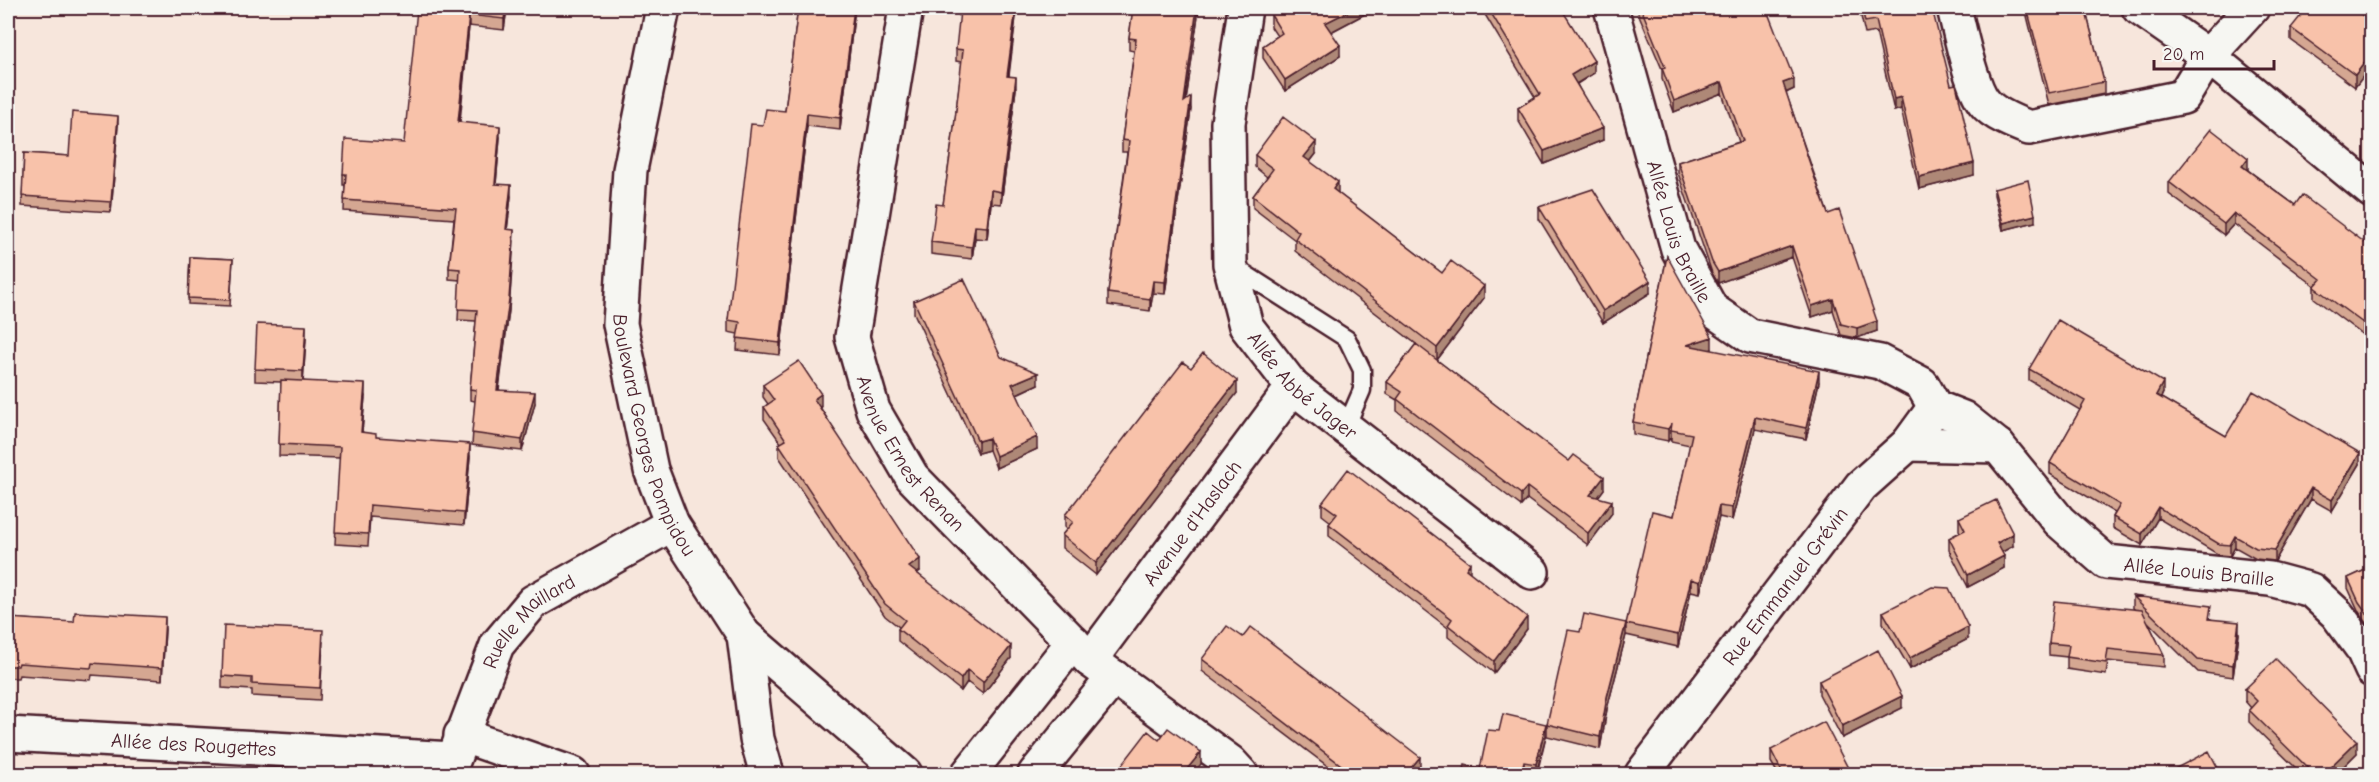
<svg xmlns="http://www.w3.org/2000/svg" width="2379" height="782" font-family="'Comic Neue',sans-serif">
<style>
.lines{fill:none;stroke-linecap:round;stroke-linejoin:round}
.lane-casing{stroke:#4a1f2b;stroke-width:21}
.street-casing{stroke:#4a1f2b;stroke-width:38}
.secondary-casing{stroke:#4a1f2b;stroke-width:38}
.lane{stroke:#f6f6f2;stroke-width:16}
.street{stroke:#f6f6f2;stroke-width:33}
.secondary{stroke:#f6f6f2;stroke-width:33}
.wall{fill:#d5a792;stroke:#4a1f2b;stroke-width:1.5}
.shaded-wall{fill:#ae8877;stroke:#4a1f2b;stroke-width:1.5}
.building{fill:#f8c2aa;stroke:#4a1f2b;stroke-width:1.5}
.labels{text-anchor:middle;stroke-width:6;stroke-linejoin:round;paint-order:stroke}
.street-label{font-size:20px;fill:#4a1f2b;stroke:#f6f6f2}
</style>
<rect width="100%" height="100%" fill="#f7e6dc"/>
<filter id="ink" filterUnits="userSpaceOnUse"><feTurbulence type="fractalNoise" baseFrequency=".0167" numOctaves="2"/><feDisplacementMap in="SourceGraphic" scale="12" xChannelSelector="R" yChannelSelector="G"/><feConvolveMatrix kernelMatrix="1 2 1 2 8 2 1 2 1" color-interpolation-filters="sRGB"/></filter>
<g filter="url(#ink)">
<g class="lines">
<g class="lane-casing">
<path id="lane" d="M1233,266l114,73 15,31v20l-16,37"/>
</g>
<g class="street-casing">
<g id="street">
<path id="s1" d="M906,8l-54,329 21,73 39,67 178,183 140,102 11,12"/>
<path id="s2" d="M1245,8l-17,115 2,141 16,62 47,61 239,185"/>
<path id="s3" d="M1611,8l67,241 33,60 39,27 130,26 42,22 13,23 28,11 35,28 61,75 47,41 164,17 41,11 26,24 25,34 10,22"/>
<path d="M1954,8c6,23 16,76 30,94 9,12 32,21 45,26l154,-31 25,-41 44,-48"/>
<path d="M2139,8l69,48 164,135"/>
<path d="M1908,444l90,2"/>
<path d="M744,635l13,104 10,35"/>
<path id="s4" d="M1090,660l203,-273"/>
<path id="s5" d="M8,734l445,25"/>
<path d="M461,735l112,39"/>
<path id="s6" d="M448,774l49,-129 36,-43 139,-78"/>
<path d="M968,774l105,-132"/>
<path d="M1035,774l79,-97"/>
<path id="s7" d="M1642,774l219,-288 47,-42 27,-37"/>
</g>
</g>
<g class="secondary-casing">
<g id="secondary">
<path id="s8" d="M663,8l-33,162 -10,154 31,146 21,54 72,111 161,139"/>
</g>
</g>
<use href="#lane" class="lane"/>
<use href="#street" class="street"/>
<use href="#secondary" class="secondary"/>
</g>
<path class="wall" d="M455,8h52l-3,22 -35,-4 -9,96 40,15 -4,47 15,12 -4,33 7,12 -5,69 -10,80 36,13 -13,48 -50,-6 3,-44 -5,-1v-11l6,-68 -18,-1 2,-40 -11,-1v-11l5,-49 -110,-8 1,-26h-2v-11l61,-31 51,-130z
M798,8h57l-15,122 -33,-4 -27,229 -43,-5 1,-16 -10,-2v-12l35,-195 22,-14z
M972,8h57v1l-12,-1 -8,68 7,13 -15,115 -10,-1 -4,36 -12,-1 -3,21 -41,-5v-12l12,-37 11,-77 8,-66 -6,-1v-12l15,-37z
M1133,8h66l-13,93 5,8 -26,185 -12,-1 -3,18 -42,-6v-12l19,-141h-5v-12l12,-89 -5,-1v-12z
M1282,8h94l-45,24 9,24 -55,35 -22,-33v-12l14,-10 -6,-9v-12z
M1481,8h80l33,65 -17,11 26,56 -59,24 -26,-44v-12l17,-11z
M1636,8h135v1l-4,2 27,78 -8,4 42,121 49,117 -20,7 -16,-3 -8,-25 -21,7 -20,-60 -74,26 -6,-10 -34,-100v-11l61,-20 -17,-49 -48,19 -12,-33v-10z
M1859,8h60l32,77 23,90 -55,14 -18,-80 -7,2 -18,-79 -11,2z
M2025,8h60l19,74v12l-55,11z
M2372,22v57l-7,-5 -10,13 -64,-47v-12z
M118,125l-7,87 -89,-6 2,-53 45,3z
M1316,154l-6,8 28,31 104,80 42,25 -47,62 167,129 -6,8 14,16 -24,32 -61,-46 -6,7 -124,-95v-11l-10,-6v-12l29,-38 -121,-93v-11l-42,-32v-12l14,-19 -12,-10v-12z
M2248,170l47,35 77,43 -9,87 -49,-37v-11l1,-1 -81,-62 -10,11 -55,-41v-12z
M1994,189l41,33 -32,8 -9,-35z
M1539,207l111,86 -47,30 -64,-104z
M1667,256l45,93 -3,1 110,32 -13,57 -51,-10 -23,91 -13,-3 -19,76 -9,-2 -13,56 -52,-12 -19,74 -7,40 -53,-13v-12l33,-92 46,-9 48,-107 16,-71 -19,-4v-4l-3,4 -35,-7v-12z
M190,257l43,2 -3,47 -42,-2z
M914,301l87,56 37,27 -21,10 20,55 -41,19 -7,-18 -11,3 -64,-140z
M306,338l-3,43 62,15 -3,36 14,5 94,19 -6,69 -94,-8 -2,29 -33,-2 5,-86 -61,-2 2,-74 -26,-1v-12z
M1191,368l46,25 -141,182 -34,-27v-13l5,-6 -2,-2v-12z
M2029,369l134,24 -2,5 65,38 134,28 -28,47 -21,-12 -36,62 -19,-2 -21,-12 -5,9 -11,-1 -61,-37 -16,27 -29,-17v-11l2,-4 -65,-39v-11l30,-53 -51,-30z
M763,385l58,21 -1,1 100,164 -3,2 94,85 -28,36 -16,-12 -6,9 -63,-50v-12l1,-2 -14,-11 -106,-159v-13l2,-1 -17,-24v-12l4,-3 -5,-7z
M1322,503l148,70 57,56 -33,44 -46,-36v-9l-119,-92v-12l2,-2 -9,-7z
M1959,518l54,28 -11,6 2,16 -36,19 -19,-37v-12l11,-6 -1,-2z
M2372,567v63l-13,-18 -11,-24v-10z
M2133,596l78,23 28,15 -6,43 -35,-5 -50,-50 16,33v12l-56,-6 -2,14 -39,-6v-12l-18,-2v-12l85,-34 -1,-1z
M1883,612l85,27 -58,30 -27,-46z
M8,618l157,11 -3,51 -70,-5 -1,5 -72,-5 -1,3h-10z
M323,642l-3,58 -68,-4v-6l-30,-2v-12z
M1202,659l218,110 -4,5h-78l-136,-103z
M1819,681l83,27 -60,30 -23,-44z
M2245,689l112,64 -21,21h-34l-53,-52v-12l2,-2 -6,-7z
M1546,736l-9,38h-74l17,-5z
M1771,750l78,24h-71l-7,-12z"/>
<path class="shaded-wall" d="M506,8h1l-3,22v-11z
M854,8h1l-15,122v-12z
M1016,8h1l-10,80v-12z
M1197,8h2l-15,106v-12z
M1355,8h21l-51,27v-12z
M469,15v11l-11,107v-11z
M1340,45v11l-55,35v-11z
M1594,61v12l-23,14v-12z
M2365,62v12l-10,13v-12z
M1016,77v12l-15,115v-12z
M1794,79v10l-11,5v-11z
M1722,82v11l-48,19v-11z
M1191,97v12l-26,185v-12z
M1901,97v12l-7,2v-12z
M807,114v12l-27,229v-12z
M118,116v9l-7,87v-10z
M500,126v11l-5,58v-11z
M1603,128v12l-59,24v-13z
M1316,142v12l-12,15v-12z
M2248,158v12l-6,-4z
M1974,163v12l-55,14v-12z
M1338,182v12l-5,-5z
M511,185v11l-5,44v-11z
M991,190v13l-4,36v-12z
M2234,213v11l-10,11v-11z
M2035,215v7l-32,8v-7z
M975,226v12l-3,21v-12z
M514,230l-5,80 -12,91v-11z
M1792,246v11l-74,26v-11z
M1153,281v12l-3,18v-12z
M1650,281v12l-47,30v-12z
M1484,286v12l-47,62v-12z
M1833,299v11l-21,7v-11z
M2372,312v12l-9,11v-12z
M1877,321v10l-20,7v-10z
M306,326v12l-3,45v-12z
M1712,337v12l-25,8v-12z
M1819,371v11l-13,57v-11z
M1038,373v11l-26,12v-12z
M1237,381v12l-141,182v-12z
M2163,382v11l-7,13v-11z
M365,384v12l-4,48v-12z
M535,392v11l-13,48v-11z
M821,394v12l-7,5v-12z
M1755,417v12l-23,91v-12z
M1672,423l-1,7v7l-3,4v-12z
M1037,437v12l-41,19v-12z
M989,438v12l-11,3v-12z
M470,444v12l-6,69v-12z
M2360,453v11l-28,47v-11z
M1604,477v12l-14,19v-13z
M1527,487v12l-6,7v-12z
M2311,488v11l-36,62v-11z
M1612,501v12l-24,32v-12z
M1719,506v11l-19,76v-11z
M2158,507v11l-16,27v-11z
M2013,534v12l-16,9v-12z
M2235,536v11l-5,9v-11z
M2004,556v12l-36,19v-12z
M920,559v12l-11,8v-12z
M1470,563v12l-4,-6z
M1691,579v12l-13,56v-12z
M165,617v12l-3,51v-12z
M1527,617v12l-33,44v-12z
M2239,622v12l-6,43v-12z
M1626,623v12l-19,74 -7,40v-12l7,-40z
M1968,627v12l-58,30v-11z
M1011,646v12l-28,36v-12z
M967,670v12l-6,9v-12z
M1902,696v12l-60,30v-12z
M1546,724v12l-10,38v-10z
M2357,741v12l-21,21h-13z
M1201,752v12l-8,10h-10z
M1420,757v12l-4,5h-10z
M1524,762v12h-3z
M1849,770v4h-9z"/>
<path class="building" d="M455,8h51l-2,11 -35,-4 -11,107 42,4 -5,58 16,1 -5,44 8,1 -5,69 -12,91 38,2 -13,48 -50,-7 4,-43 -6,-1 7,-79 -19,-1 2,-40 -11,-1 7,-60 -112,-8 2,-26h-3l2,-35 59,4 13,-134 38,4z
M798,8h56l-14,110 -33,-4 -27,229 -43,-5 3,-16 -12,-2 23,-196 12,1 3,-16 19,2z
M972,8h44l-9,68 9,1 -15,115 -10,-2 -4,37 -12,-1 -3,21 -41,-5 5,-38 7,1 11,-77 9,-78 -7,-1 4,-38 11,1z
M1133,8h64l-13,94 7,-5 -26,185 -12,-1 -3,18 -42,-6 21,-152 -7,-1 14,-101 -7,-1z
M1282,8h73l-30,15 15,22 -55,35 -22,-34 19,-13 -11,-18z
M1488,8h73l33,53 -23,14 32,53 -59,23 -26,-43 22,-14z
M1641,8h125l28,71 -11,4 31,93 14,38 11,-4 38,111 -20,7 -16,-4 -8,-25 -21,7 -20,-60 -74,26 -6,-10 -34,-100 65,-21 -21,-59 -48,19 -12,-33 3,-1z
M1862,8h57v1l13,-1 19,77 5,-1 18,79 -55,14 -18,-80 -7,2 -18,-79 -11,2z
M2027,8h58l19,74 -55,11z
M2307,8h45l20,14v45l-7,-5 -10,13 -64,-47z
M72,112l46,4 -7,86 -89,-6 2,-43 45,3z
M1283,117l33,25 -12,15 34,25 -5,7 109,84 9,-12 33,25 -47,62 -142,-109 4,-7 -46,-36 20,-27 -18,-14z
M2211,129l37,29 -6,8 53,39 7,-10 70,53v64l-9,11 -49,-36 7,-8 -87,-66 -10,11 -55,-42z
M2028,180l7,35 -32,8 -9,-34z
M1593,189l57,92 -47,30 -64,-104z
M1667,256l45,81 -25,8 132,26 -13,57 -51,-11 -23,91 -13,-2 -19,76 -9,-3 -13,56 -52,-11 26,-113 22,5 18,-82 -21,-4 1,-7 -4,6 -35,-7z
M190,257l43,2 -3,41 -42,-2z
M964,279l37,78 37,16 -26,11 25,53 -41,19 -7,-18 -11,3 -64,-140z
M2058,320l105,62 -7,13 70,41 27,-45 107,62 -28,47 -21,-12 -36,62 -19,-2 -21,-12 -5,9 -11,-1 -61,-37 -16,27 -29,-17 7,-12 -70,-42 35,-62 -56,-32z
M257,324l49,2 -3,45 -48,-2z
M1416,344l153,117 5,-6 30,22 -14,18 22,6 -24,32 -61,-46 -6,7 -124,-95 5,-7 -15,-10z
M1203,353l34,28 -141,182 -34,-28 11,-13 -8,-7 118,-153 8,6z
M799,361l22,33 -7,5 106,160 -11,8 102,79 -28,36 -16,-12 -6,9 -63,-50 7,-9 -20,-16 -106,-160 7,-4 -22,-33 10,-7 -11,-15z
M281,380l84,4 -4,48 15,2v3l94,7 -6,69 -94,-8 -2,29 -33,-2 5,-85 -61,-3z
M1348,469l122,94 -4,6 61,48 -33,44 -46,-36 4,-6 -123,-95 8,-10 -15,-11z
M1996,500l17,34 -16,9 7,13 -36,19 -19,-37 16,-8 -6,-12z
M2372,567v53l-13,-18 -11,-24z
M1932,587l17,1 19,39 -58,31 -27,-46z
M2133,596l78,10 -2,13 30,3 -6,43 -35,-5z
M2054,601l88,9 22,45 -56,-6 -2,14 -39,-6 2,-12 -20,-2z
M75,612l90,5 -3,51 -70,-5 -1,5 -72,-5 -1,3h-10v-48l66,4z
M1584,614l42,9 -19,74 -7,40 -53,-13 21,-94 12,2z
M224,625l99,5 -3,58 -68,-4v-6l-30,-2z
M1227,626l16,11 8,-10 169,130 -14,17h-53l-151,-115z
M1878,650l24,46 -60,30 -23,-45z
M2276,659l81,82 -34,33h-9l-65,-64 8,-9 -12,-12z
M1503,714l43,10 -10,40 -12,-2 -3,12h-58l2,-9 15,4 8,-39 11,1z
M1824,722l25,48 -9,4h-57l-12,-24z
M1168,728l33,24 -18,22h-68l33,-43 11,9z
M2209,751l12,23h-56z"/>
</g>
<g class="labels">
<g class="street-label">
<text dy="7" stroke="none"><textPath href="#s3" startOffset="234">Allée Louis Braille</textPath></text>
<text dy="7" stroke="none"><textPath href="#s2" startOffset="404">Allée Abbé Jager</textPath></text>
<text dy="7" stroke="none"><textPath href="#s8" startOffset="436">Boulevard Georges Pompidou</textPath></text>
<text dy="7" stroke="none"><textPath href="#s1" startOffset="466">Avenue Ernest Renan</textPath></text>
<text dy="7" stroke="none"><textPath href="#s4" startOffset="171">Avenue d'Haslach</textPath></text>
<text dy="7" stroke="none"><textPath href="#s3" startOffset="900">Allée Louis Braille</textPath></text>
<text dy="7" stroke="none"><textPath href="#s7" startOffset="236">Rue Emmanuel Grévin</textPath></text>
<text dy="7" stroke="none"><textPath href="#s6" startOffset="177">Ruelle Maillard</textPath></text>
<text dy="7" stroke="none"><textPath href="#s5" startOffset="186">Allée des Rougettes</textPath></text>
</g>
</g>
<rect width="2379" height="782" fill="none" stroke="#f6f6f2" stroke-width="30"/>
<rect x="15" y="15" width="2349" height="752" fill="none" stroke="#4a1f2b" stroke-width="2" filter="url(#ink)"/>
<path d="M2154 60v9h120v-9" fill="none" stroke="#4a1f2b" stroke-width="3"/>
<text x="2163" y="60" font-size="18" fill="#4a1f2b" stroke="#f6f6f2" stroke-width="4.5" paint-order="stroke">20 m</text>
</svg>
